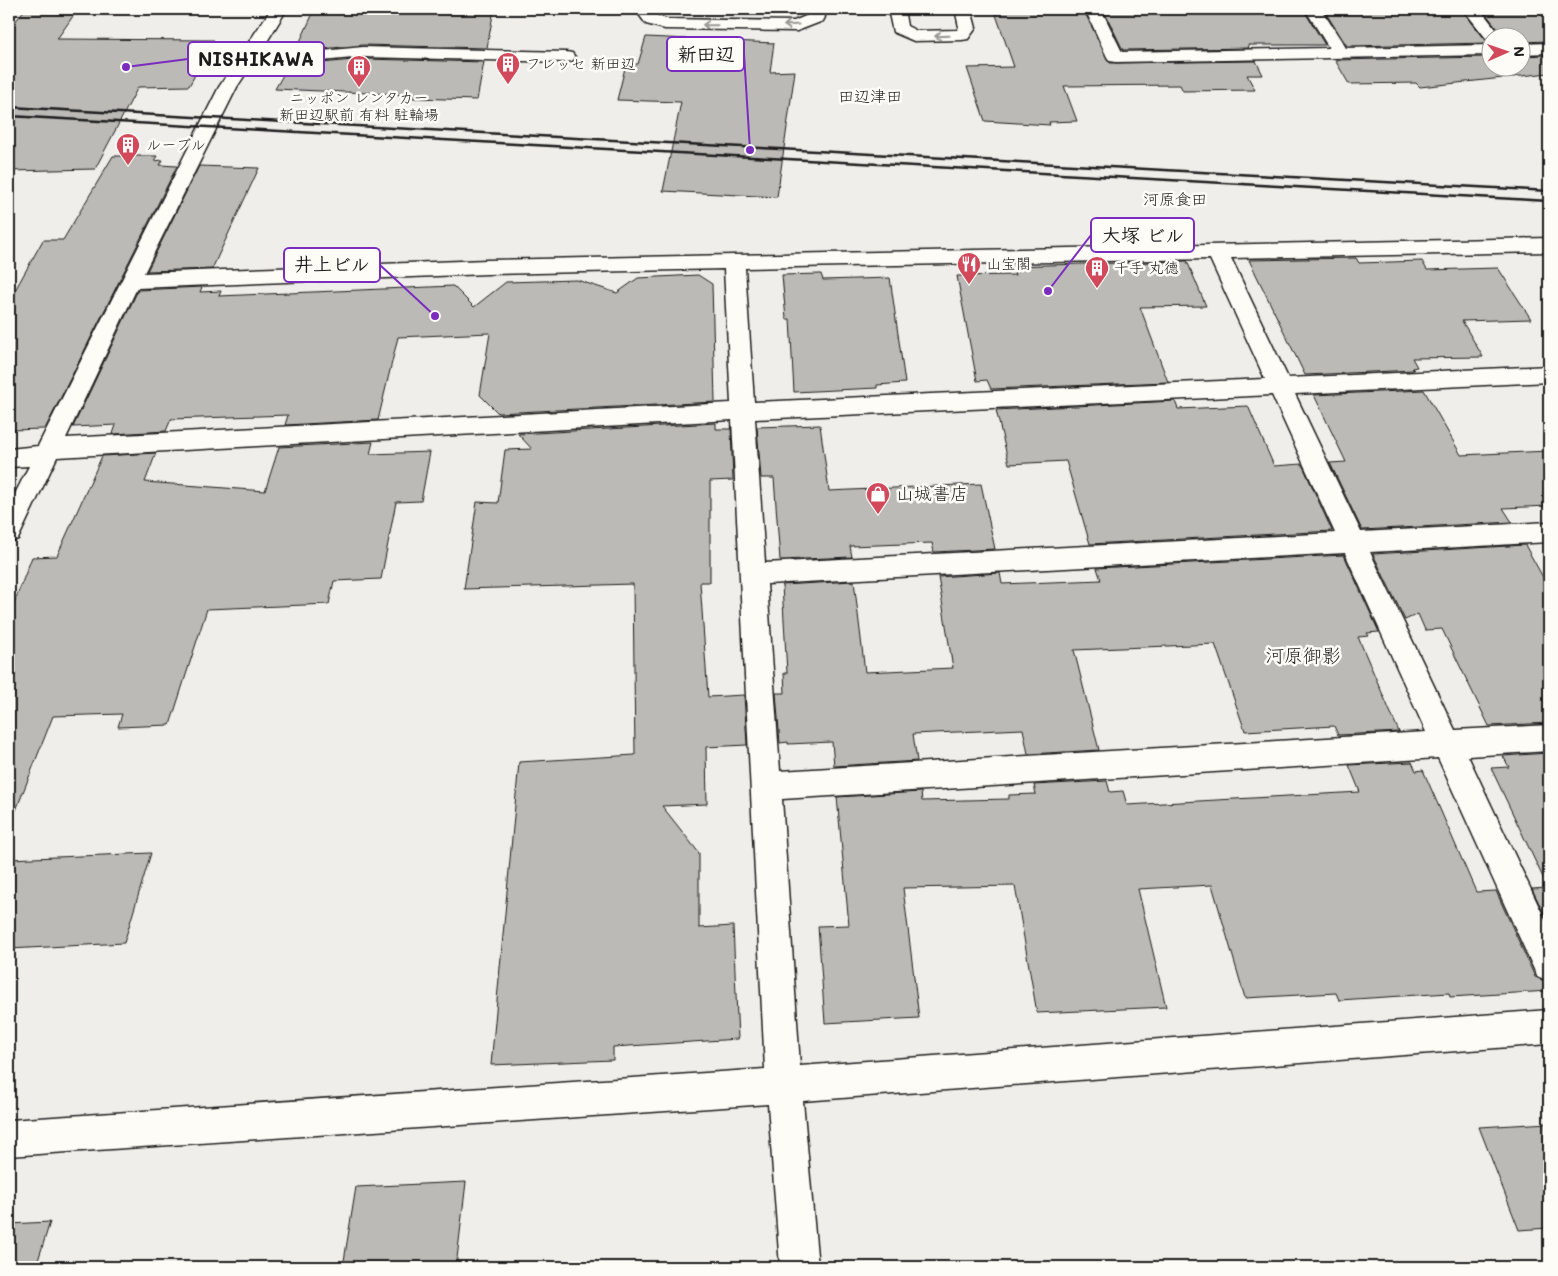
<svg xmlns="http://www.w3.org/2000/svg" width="1558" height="1276" font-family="Mali,'Klee One',sans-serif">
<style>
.building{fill:#bbbab6;stroke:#1c1c1c}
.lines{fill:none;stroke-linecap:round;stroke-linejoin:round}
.minor-casing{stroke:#1c1c1c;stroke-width:3}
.minor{fill:#fdfcf7;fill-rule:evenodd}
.rail{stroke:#1c1c1c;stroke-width:2.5}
.oneway{stroke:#989794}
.labels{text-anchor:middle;stroke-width:5;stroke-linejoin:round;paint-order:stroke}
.far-poi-label{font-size:15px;fill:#1c1c1c;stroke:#fdfcf7;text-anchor:start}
.far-neighbourhood-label{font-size:16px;fill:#1c1c1c;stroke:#fdfcf7}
.poi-label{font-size:18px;fill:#1c1c1c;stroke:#fdfcf7;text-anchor:start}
.neighbourhood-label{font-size:19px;fill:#1c1c1c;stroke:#fdfcf7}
.leader{fill:none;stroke:#7b2cbf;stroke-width:2}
.callout-dot{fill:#7b2cbf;stroke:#fdfcf7;stroke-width:2}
.callout{fill:#fdfcf7;stroke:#7b2cbf;stroke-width:2}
.callout-label{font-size:19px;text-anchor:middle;font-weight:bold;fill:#1c1c1c}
</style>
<rect width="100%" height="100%" fill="#f0eeea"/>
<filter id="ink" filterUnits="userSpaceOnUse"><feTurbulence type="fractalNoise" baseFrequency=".02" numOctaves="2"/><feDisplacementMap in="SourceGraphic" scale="10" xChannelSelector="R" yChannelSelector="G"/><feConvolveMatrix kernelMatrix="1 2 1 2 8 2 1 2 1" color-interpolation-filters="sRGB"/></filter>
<g filter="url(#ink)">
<path class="building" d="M25,9h53l-21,30 157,1 -25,46 -51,1 -43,82 -86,2v-141z
M315,9h179l-7,39 -124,-3 -41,4 -25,-1z
M994,9h89l27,54 146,-2 7,14h-16l8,15 -72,1 -3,-6 -116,1 13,35 -28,1 1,3 -65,-4 -18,-53 47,-1z
M1103,9h200l22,36h-77l1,3 -126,2z
M1323,9h138l27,34 -141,3z
M1482,9h67v32l-29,1v-4h-15z
M646,37l128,6 -4,29 25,-1 -18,126 -114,-6 18,-89 -64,-2 9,-36h12z
M1549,55v18l-129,14 -4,-4 -67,1 -14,-24 155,-3v11h30v-12z
M363,59l121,3 -7,38 -64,-2 1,-3 -139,-6 16,-28 31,2z
M113,156h44l-3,5 9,-1 -3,5 17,1 -132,263 -36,1v-129l34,-61h20z
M199,166l60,2 -47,101 -65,2z
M1356,258l3,5 63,-2 5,9 71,-2 33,51 -69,2 21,36 -71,1 5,9 -5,1 2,2 -109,5 -56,-115z
M1187,261l19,45 -66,1 28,75 -177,7 -4,-9 -10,1 -20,-105 58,-1 -2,-9z
M821,274l2,6 67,-2 15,105 -28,2v3l-83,4 -4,-73h-4l-4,-44z
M698,275l14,9 3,118 -217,11 -18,-18 10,-62 -92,4 -20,83 -93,5 3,-10 -117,4 -5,12 -53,3 3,-9 -43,2 65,-137 64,-3 -2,5 21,-1 -2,5 234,-10 21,21 32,-25 71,-2 40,13 21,-15z
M1424,390l37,65 88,-4v55l-46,2 9,14 -150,8 -32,-67 16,-1 -32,-67z
M1175,401l3,8 70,-3 26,60 28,-2 30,67 -242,13 -24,-83 -57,3 -13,-54z
M716,423v6h15l2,51 -23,1v101h-10l8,115 36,-2 3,50 -41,2 1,57 -45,2 37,47v75l34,-2 5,113 -125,8v13l-122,5 28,-303 116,-7 -2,-171 -169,5 13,-87 21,1 7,-53 27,-1 -14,-15z
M820,425l9,66 152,-7 14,65 -61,3 -2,-9 -82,3 2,11 -72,3 -6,-82h-13l-4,-51z
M373,442l-3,12 60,-2 -9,49 -25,1 -15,77 -47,2 -5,23 -122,5 -37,116 -52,2 4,-13 -69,2 -42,107h-2v-207l23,-59 25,-1 45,-100 54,-3 -11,29 120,9 14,-44z
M1525,545l24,43v135l-60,3 -47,-97 -17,1 -7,-16 -13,6 -32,-66z
M1344,555l35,77 -12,1 2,3 -11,1 41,95 -61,3 -4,-9 -89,5 -30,-87 -141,6 25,100 -71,4 -5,-25 -110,5 4,27 -83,5 -2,-24 -44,2v-2l-8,1 -4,-50h9l-1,-20h3l-5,-88 72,-4 11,91 88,-4 -15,-91 62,-4 2,11 99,-4 -4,-12z
M1549,753v171l-17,-35 16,-1 -57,-120 18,-1 -6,-11z
M1412,762l4,9 7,-1 53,122 20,-1 39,86 14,6v8l-99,6 -1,-4 -110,7 -3,-7 -91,5 -33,-113 -74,4 28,118 -129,6 -22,-127 -112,2 16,130 -94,5 -7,-97 31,-1 -12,-128 84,-5 1,9 87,-2v-4l27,-1 -2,-9 73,-4 3,11 13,-1 4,14 233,-13 -11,-27z
M151,853l-27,90 -115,6v-90z
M1549,1123v105l-30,2 -40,-103z
M466,1182l-10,85h-113l13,-80z
M50,1222l-14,45h-27v-43z"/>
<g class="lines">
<g class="minor-casing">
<path id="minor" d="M271,9h16l-24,39 59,3 41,-4 203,5 6,1 3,4 -3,4 -6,1 -203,-5 -41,4 -66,-3 -19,29 -93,186 343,-13 1062,-22v14l-318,6 57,120 261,-12v16l-254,12 66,138 188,-10v20l-179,10 85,178 94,-5v26l-81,5 81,172v53l-12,-5 -99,-218 -656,41 18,267 749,-56v34l-746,57 15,166h-38l-12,-163 -759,52v-36l756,-51 -33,-649 -675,37 -39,82 -9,3v-36l20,-40 -20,1v-18l29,-3 181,-359zM1210,259l55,120 -511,23 -9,-134zM724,269l7,134 -665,35 71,-150 350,-14zM1272,395l63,138 -570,30 -10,-144zM1345,553l81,179 -646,39 -13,-187z
M635,9h17l6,7 8,3 128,2 14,-6 -1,-6h16l2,8 -2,4 -26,10 -132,-2 -19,-5z
M888,9h16l3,17 10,5 40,-1 2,-3 -4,-18h16l5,19 -8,11 -6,1 -48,1 -21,-9z
M1085,9h16l21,43 207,-4 -24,-39h16l25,39 144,-3v10l-374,7 -6,-1 -3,-4z
M1463,9h17l23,29h-13l-1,4z
M1549,43v10l-29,1v-10z"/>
</g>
<use href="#minor" class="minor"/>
<path class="rail" d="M9,107l1540,84
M9,116l1540,85"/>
</g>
<defs><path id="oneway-shaft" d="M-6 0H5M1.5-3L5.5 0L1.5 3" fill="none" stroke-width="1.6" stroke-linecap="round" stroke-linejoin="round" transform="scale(1.25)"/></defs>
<g class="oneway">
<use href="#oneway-shaft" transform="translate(710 25) rotate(-179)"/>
<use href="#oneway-shaft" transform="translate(791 25) rotate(176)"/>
<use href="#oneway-shaft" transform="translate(942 36) rotate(178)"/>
</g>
</g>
<defs>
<g id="building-pin" transform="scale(1.25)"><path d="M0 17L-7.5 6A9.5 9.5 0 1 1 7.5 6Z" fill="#d1495b" stroke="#fdfcf7"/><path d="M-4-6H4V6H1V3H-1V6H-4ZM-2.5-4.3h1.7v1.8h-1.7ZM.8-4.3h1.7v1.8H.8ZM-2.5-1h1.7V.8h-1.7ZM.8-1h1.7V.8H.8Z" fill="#fff"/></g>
<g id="restaurant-pin" transform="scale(1.25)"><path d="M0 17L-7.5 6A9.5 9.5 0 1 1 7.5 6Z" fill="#d1495b" stroke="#fdfcf7"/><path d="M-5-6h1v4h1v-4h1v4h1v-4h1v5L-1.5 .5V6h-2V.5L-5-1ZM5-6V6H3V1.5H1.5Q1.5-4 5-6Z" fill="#fff"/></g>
<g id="shop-pin" transform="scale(1.25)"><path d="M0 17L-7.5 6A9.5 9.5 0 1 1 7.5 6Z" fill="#d1495b" stroke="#fdfcf7"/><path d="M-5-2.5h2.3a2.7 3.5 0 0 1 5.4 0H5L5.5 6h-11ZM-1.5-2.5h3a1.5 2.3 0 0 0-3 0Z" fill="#fff"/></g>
</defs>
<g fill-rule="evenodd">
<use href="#building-pin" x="508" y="64"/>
<use href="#building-pin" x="359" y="67"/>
<use href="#building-pin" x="128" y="145"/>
<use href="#restaurant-pin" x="969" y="264"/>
<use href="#building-pin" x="1097" y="268"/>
<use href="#shop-pin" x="878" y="494"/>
</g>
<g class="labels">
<g class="far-poi-label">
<text x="526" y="69">フレッセ 新田辺</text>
<text x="359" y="103" text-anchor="middle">ニッポン レンタカー<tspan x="359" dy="17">新田辺駅前 有料 駐輪場</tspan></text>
<text x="146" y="150">ルーブル</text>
<text x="986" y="269">山宝閣</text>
<text x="1114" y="273">千手 丸德</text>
</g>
<g class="far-neighbourhood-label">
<text x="870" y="102">田辺津田</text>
<text x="1175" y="205">河原食田</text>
</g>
<g class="poi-label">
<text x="896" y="500">山城書店</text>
</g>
<g class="neighbourhood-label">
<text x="1303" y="662">河原御影</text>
</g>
</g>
<path class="leader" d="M750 150L744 54M126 67L188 59M1048 291L1091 235M435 316L380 265"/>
<g class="callout-dot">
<circle cx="750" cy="150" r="5"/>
<circle cx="126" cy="67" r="5"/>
<circle cx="1048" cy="291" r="5"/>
<circle cx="435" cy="316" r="5"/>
</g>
<g class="callout">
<rect x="667" y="37" width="77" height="34" rx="5"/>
<rect x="188" y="42" width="136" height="34" rx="5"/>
<rect x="1091" y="218" width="103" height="34" rx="5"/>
<rect x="284" y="248" width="96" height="34" rx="5"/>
</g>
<g class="callout-label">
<text x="706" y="61">新田辺</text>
<text x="256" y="66">NISHIKAWA</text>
<text x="1143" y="242">大塚 ビル</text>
<text x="332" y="271">井上ビル</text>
</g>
<rect width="1558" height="1276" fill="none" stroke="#fdfcf7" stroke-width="30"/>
<rect x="15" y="15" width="1528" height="1246" fill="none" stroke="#1c1c1c" stroke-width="2" filter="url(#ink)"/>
<g transform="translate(1506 52) rotate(88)"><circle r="24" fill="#fdfcf7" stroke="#a3a29f"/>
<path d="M0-4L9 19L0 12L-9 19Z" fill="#d1495b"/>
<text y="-8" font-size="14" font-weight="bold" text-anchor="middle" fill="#1c1c1c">N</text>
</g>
</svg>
